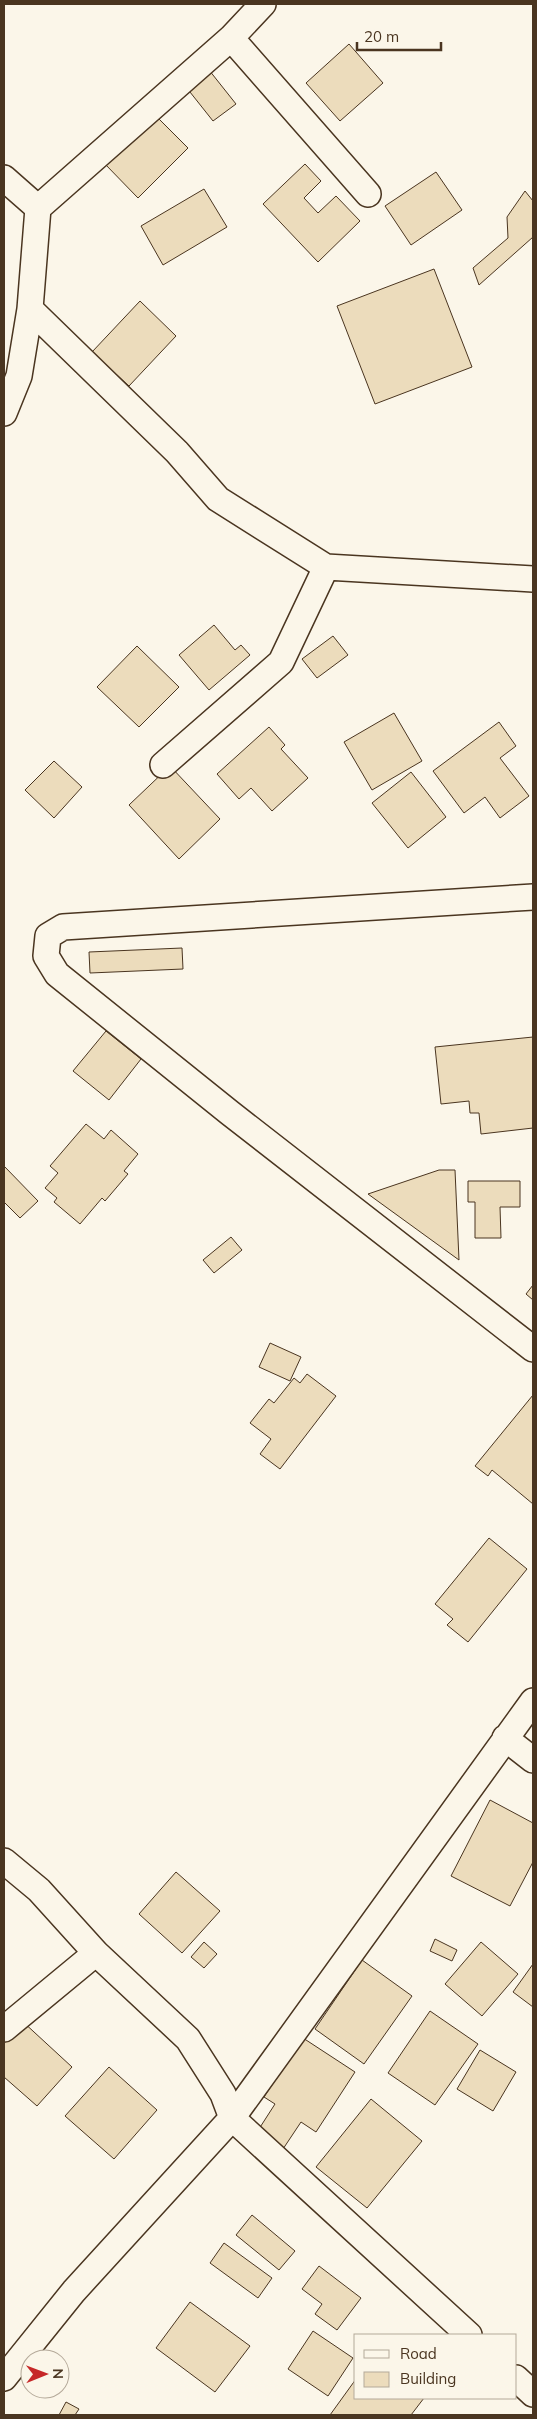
<svg xmlns="http://www.w3.org/2000/svg" width="537" height="2419" font-family="Mulish,sans-serif">
<style>
.building{fill:#ecdcbc;stroke:#4a3520}
.lines{fill:none;stroke-linecap:round;stroke-linejoin:round}
.street-casing{stroke:#4a3520;stroke-width:28}
.street{stroke:#fbf6e9;stroke-width:25}
</style>
<rect width="100%" height="100%" fill="#fbf6e9"/>
<path class="building" d="M349,44l34,39 -43,38 -34,-38z
M209,70l27,34 -23,17 -27,-34z
M153,113l35,35 -50,50 -34,-35z
M305,164l16,17 -17,17 14,15 18,-17 24,25 -42,41 -55,-58z
M436,172l26,38 -51,35 -26,-39z
M204,189l23,38 -64,38 -22,-39z
M525,191l8,10v36l-54,48 -6,-17 35,-30 -1,-21z
M434,269l38,98 -97,37 -38,-98z
M140,301l36,35 -47,50 -37,-34z
M214,625l21,25 6,-5 9,10 -41,35 -30,-35z
M333,636l15,19 -31,23 -15,-19z
M137,646l42,41 -40,40 -42,-40z
M394,713l28,48 -50,29 -28,-48z
M499,722l17,24 -16,12 29,38 -29,22 -15,-21 -21,16 -31,-42z
M269,727l16,18 -4,4 27,29 -36,33 -21,-23 -12,11 -22,-25z
M54,761l28,26 -28,31 -29,-28z
M170,766l50,53 -41,40 -50,-54z
M411,772l35,45 -38,31 -36,-45z
M182,948l1,21 -93,4 -1,-21z
M106,1031l35,28 -32,41 -36,-29z
M533,1037v91l-52,6 -2,-21h-9l-1,-12 -28,3 -6,-57z
M86,1124l18,15 7,-9 27,24 -14,17 4,3 -23,27 -3,-3 -22,26 -26,-22 3,-4 -12,-10 13,-15 -8,-7z
M4,1166l34,35 -18,17 -16,-16z
M439,1170h16l4,90 -91,-66z
M468,1181h52v26h-20l1,31h-26v-36h-7z
M231,1237l11,13 -28,23 -11,-13z
M533,1285v15l-7,-6z
M270,1343l31,14 -11,24 -31,-14z
M307,1374l29,22 -56,73 -20,-15 11,-15 -21,-16 19,-24 5,4 20,-25 6,5z
M533,1395v109l-41,-34 -4,6 -13,-10z
M489,1538l38,31 -59,73 -21,-17 6,-6 -18,-15z
M490,1800l43,23v39l-23,44 -59,-30z
M176,1872l44,39 -38,42 -43,-39z
M435,1939l22,11 -5,11 -22,-10z
M204,1942l13,12 -13,14 -13,-11z
M481,1942l37,32 -36,42 -37,-32z
M362,1960l50,36 -48,68 -49,-35z
M533,1964v43l-20,-15z
M430,2011l48,33 -43,61 -47,-32z
M21,2020l51,47 -35,39 -33,-29v-37z
M303,2038l52,34 -39,60 -15,-10 -18,27 -26,-17 18,-28 -11,-7z
M480,2050l36,22 -23,39 -36,-22z
M109,2067l48,43 -43,49 -49,-43z
M371,2099l51,42 -55,67 -51,-41z
M252,2215l43,36 -16,19 -43,-35z
M224,2243l48,35 -14,20 -48,-35z
M319,2266l42,32 -24,32 -22,-16 7,-10 -20,-15z
M190,2302l60,44 -35,46 -59,-44z
M313,2331l40,27 -25,38 -40,-27z
M356,2379v19h68l-13,17h-81z
M66,2402l13,7 -4,6h-16z"/>
<g class="lines">
<g class="street-casing">
<path id="street" d="M231,38l137,156
M4,178l34,30
M30,309l147,143 41,47 108,68 -45,95 -118,103
M4,413l15,-37 11,-67 8,-101 193,-170 32,-34
M326,567l207,12
M533,897l-470,30 -15,9 -2,20 11,18 173,139 303,236
M505,1738l28,22
M4,1861l35,29 57,63
M4,2029l92,-76 92,86 35,55 9,24 -158,173 -70,87
M469,2335l-237,-217 301,-417
M516,2378l17,16"/>
</g>
<use href="#street" class="street"/>
</g>
<rect width="537" height="2419" fill="none" stroke="#4a3520" stroke-width="10"/>
<rect x="354" y="2334" width="162" height="65" fill="#fbf6e9" stroke="#b4a999"/>
<rect x="364" y="2350" width="25" height="8" fill="#fbf6e9" stroke="#b4a999"/>
<text x="400" y="2359" font-size="15" fill="#4a3520">Road</text>
<rect x="364" y="2372" width="25" height="15" fill="#ecdcbc" stroke="#b4a999"/>
<text x="400" y="2384" font-size="15" fill="#4a3520">Building</text>
<g transform="translate(45 2374) rotate(89)"><circle r="24" fill="#fbf6e9" stroke="#b4a999"/>
<path d="M0-4L9 19L0 12L-9 19Z" fill="#c62828"/>
<text y="-8" font-size="14" font-weight="bold" text-anchor="middle" fill="#4a3520">N</text>
</g>
<path d="M357 42v8h84v-8" fill="none" stroke="#4a3520" stroke-width="2.5"/>
<text x="364" y="42" font-size="15" fill="#4a3520" stroke="#fbf6e9" stroke-width="4" paint-order="stroke">20 m</text>
</svg>
